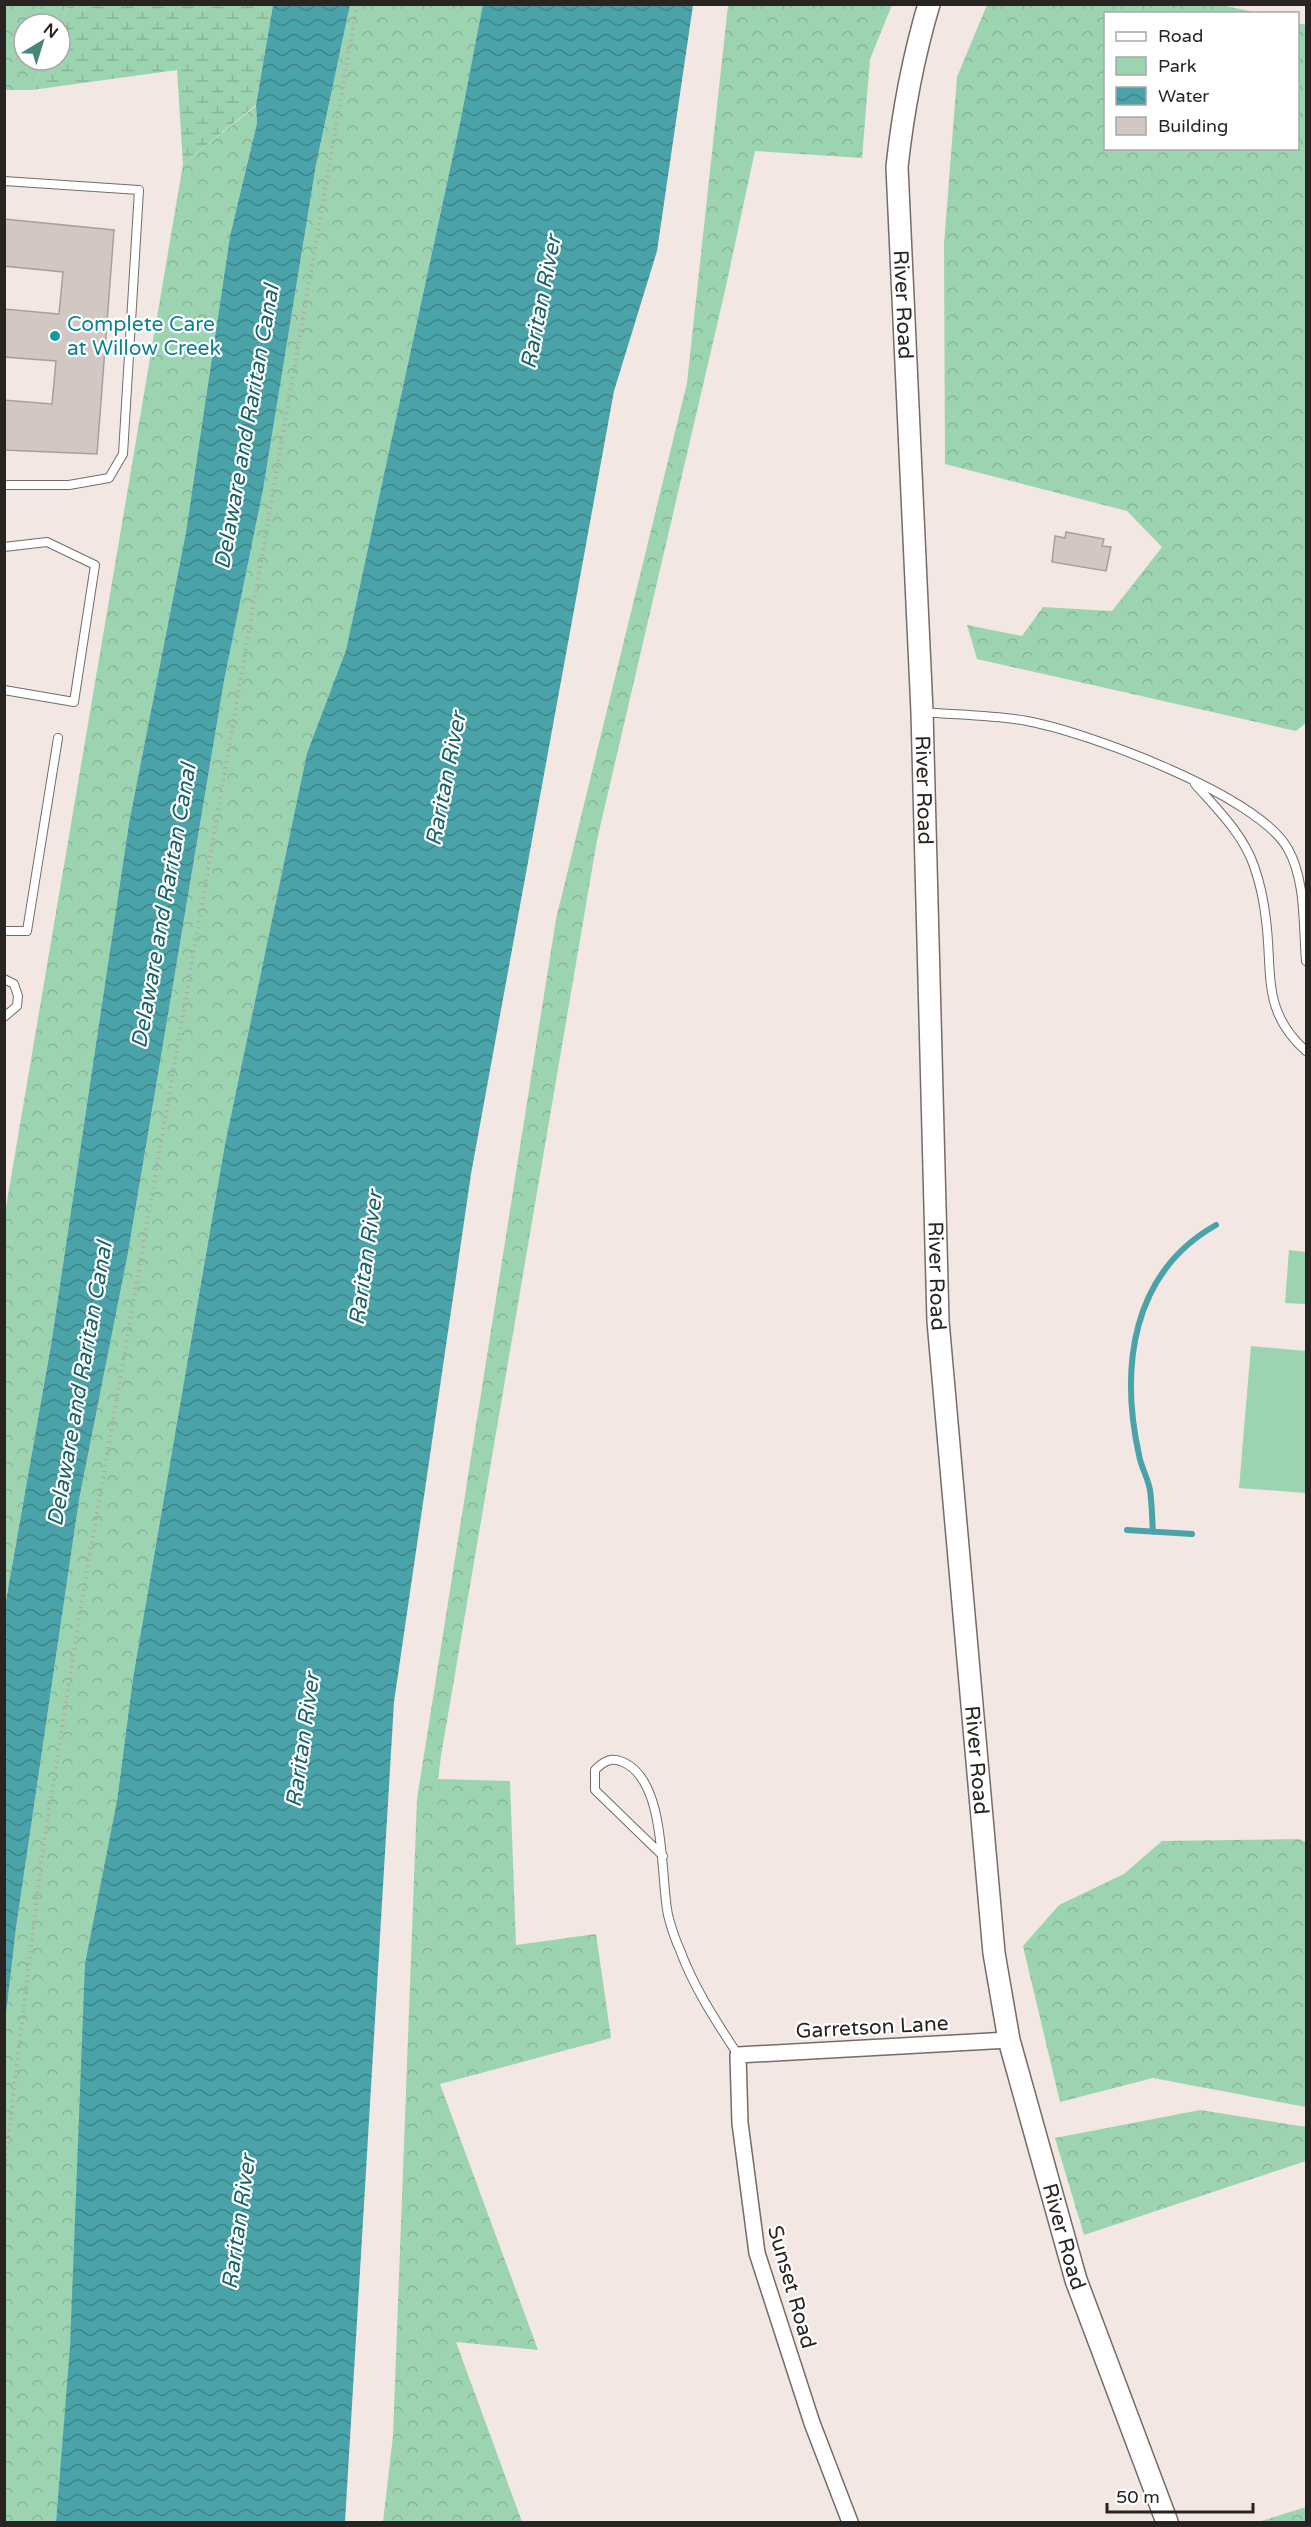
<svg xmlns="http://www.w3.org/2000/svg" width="1311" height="2527" font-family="'Varela Round',sans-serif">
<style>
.green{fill:#9cd4b1}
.forest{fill:url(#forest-crowns)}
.wetland{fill:url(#wetland-marsh)}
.water{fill:url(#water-waves)}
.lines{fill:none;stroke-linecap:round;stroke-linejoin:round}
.stream{stroke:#4aa3a9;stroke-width:6}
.building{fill:#d2c8c3;stroke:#a99f9a;stroke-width:1.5}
.service-casing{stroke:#756c67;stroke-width:10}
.minor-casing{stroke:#756c67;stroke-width:18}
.secondary-casing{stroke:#756c67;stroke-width:24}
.path{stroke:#b3aaa6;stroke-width:4;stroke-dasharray:1.5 4.5;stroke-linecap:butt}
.service{stroke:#fff;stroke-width:8}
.minor{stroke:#fff;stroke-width:15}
.secondary{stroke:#fff;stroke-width:21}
.culture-dot{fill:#0f9aa8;stroke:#fff;stroke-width:2}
.labels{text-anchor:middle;stroke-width:4.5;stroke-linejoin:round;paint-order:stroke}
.street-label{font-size:21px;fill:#282422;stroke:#fff}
.culture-label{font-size:21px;fill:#0d838f;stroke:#fff;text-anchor:start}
.water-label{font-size:22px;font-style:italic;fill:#1a6367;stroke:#fff}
</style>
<defs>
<pattern id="forest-crowns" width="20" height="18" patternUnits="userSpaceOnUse" patternTransform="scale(1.5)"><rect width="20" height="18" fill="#9cd4b1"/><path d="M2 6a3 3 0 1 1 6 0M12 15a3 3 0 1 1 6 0" fill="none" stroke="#86b698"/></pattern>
<pattern id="wetland-marsh" width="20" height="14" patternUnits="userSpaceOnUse" patternTransform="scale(1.5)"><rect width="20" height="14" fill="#9cd4b1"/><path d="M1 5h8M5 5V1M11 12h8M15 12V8" fill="none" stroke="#86b698"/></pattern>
<pattern id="water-waves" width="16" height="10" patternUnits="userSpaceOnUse" patternTransform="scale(1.5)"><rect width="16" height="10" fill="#4aa3a9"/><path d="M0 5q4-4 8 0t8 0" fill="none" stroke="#3e8589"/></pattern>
</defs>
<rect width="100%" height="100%" fill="#f2e7e2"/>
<path class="green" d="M1289,1250l17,2v52l-21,-1z
M1251,1346l55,5v142l-67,-5z"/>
<path class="forest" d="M4,5h65l-9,20 -36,-1v36h21l-13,30h-27z
M350,5h133l-23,118 -114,527 -39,103 -82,391 -92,534 -16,123 -61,721h-51l-1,-501 12,-93 63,-428 49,-247 96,-572 39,-191 53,-325z
M728,5h164l-22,54 -8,99 -107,-7 -31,144 -127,545 -156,916 -3,23 72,2 6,164 80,-11 15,104 -171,46 98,266 -82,-8 66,180h-139l10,-86 24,-637 139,-880 131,-536z
M1221,5l38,8 -153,1v134h192v-125l8,2v698l-10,8 -319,-72 -10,-34 55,11 21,-29 69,4 50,-64 -35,-36 -182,-47 -1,-220 13,-167 30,-72z
M256,106l1,17 -27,113 -44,296 -57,291 -78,522 -46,261v-393l178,-1049z
M1299,1839l7,3v265l-153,-29 -93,24 -37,-156 36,-41 65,-31 38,-33z
M1200,2110l106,17v34l-222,74 -29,-97z
M1306,2507v15h-48z"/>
<path class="wetland" d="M69,5h204l-17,100 -73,59 -6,-94 -145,20 13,-30h15v-35z"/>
<path class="water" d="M483,4l210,1 -36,246 -43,140 -143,783 -77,528 -49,820h-289l14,-175 15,-383 32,-163 16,-123 92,-534 82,-391 39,-103 114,-527z
M273,5h77l-34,160 -53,325 -39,191 -96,572 -49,247 -63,428 -11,93v-415l46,-261 78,-522 57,-291 44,-296 27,-113 -1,-18z"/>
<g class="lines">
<path class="stream" d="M1127,1530l65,4
M1153,1532c-1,-14 -1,-28 -3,-42 -2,-12 -9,-23 -11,-35 -19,-87 -8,-182 77,-230"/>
</g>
<path class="building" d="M4,219l110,11 -17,224 -93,-4v-50l48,4 4,-43 -52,-4v-48l55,5 4,-42 -59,-6z
M1066,532l38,7 -2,7 9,1 -5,24 -54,-9 3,-26 10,2z"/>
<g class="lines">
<g class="service-casing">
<path id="service" d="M4,181l135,9 -16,264 -14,24 -40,7h-65
M4,547l43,-5 48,23 -21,137 -70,-12
M922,712c35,3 71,3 105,9 60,11 231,74 261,128 18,32 15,77 18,112
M1195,784c22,25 48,50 59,82 6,17 10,36 12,54 7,53 -5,91 40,131
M4,931h23l31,-193
M4,979l10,5 4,12 -1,10 -13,11
M663,1856l-68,-66v-20c9,-9 16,-13 28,-8 44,19 37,114 45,153 3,12 7,24 12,35 14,38 36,71 58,105"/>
</g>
<g class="minor-casing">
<path id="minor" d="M850,2522l-38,-99 -55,-170 -17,-130 -2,-68 271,-15"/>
</g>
<g class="secondary-casing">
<g id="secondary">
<path id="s1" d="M929,4c-16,54 -26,107 -32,163l25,545 16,609 56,632 15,87 67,240 91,242"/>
</g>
</g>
<path class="path" d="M4,2173l37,-311 41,-262 275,-1596"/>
<use href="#service" class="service"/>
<use href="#minor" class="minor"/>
<use href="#secondary" class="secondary"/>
</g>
<circle class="culture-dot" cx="55" cy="336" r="6"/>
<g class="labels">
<g class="street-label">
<text dy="7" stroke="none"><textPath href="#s1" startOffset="304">River Road</textPath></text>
<text dy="7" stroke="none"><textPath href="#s1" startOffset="790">River Road</textPath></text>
<text dy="7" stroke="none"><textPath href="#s1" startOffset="1276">River Road</textPath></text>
<text dy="7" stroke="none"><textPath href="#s1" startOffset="1762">River Road</textPath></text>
<text transform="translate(872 2027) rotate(-3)" y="7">Garretson Lane</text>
<text dy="7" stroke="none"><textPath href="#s1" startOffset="2248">River Road</textPath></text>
<text transform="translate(792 2287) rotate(74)" y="7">Sunset Road</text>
</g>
<g class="culture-label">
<text x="67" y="331">Complete Care<tspan x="67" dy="24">at Willow Creek</tspan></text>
</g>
<g class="water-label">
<text transform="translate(540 302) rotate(-79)" y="8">Raritan River</text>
<text transform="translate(246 427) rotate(-80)" y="8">Delaware and Raritan Canal</text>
<text transform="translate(445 779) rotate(-79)" y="8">Raritan River</text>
<text transform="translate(163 906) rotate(-80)" y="8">Delaware and Raritan Canal</text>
<text transform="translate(365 1258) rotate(-82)" y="8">Raritan River</text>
<text transform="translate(79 1384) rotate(-80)" y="8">Delaware and Raritan Canal</text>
<text transform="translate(302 1740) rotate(-82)" y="8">Raritan River</text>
<text transform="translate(238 2222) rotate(-82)" y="8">Raritan River</text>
</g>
</g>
<rect width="1311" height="2527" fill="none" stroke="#282422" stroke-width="12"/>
<rect x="1104" y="12" width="195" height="138" fill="#ffffff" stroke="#a9a7a7" stroke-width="1.5"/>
<rect x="1116" y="32" width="30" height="9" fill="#ffffff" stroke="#a9a7a7" stroke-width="1.5"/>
<text x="1158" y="42" font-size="18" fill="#282422">Road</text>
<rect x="1116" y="57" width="30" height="18" fill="#9cd4b1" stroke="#a9a7a7" stroke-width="1.5"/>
<text x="1158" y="72" font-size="18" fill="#282422">Park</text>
<rect x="1116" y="87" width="30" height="18" fill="url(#water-waves)" stroke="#a9a7a7" stroke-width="1.5"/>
<text x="1158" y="102" font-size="18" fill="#282422">Water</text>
<rect x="1116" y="117" width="30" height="18" fill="#d2c8c3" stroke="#a9a7a7" stroke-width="1.5"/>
<text x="1158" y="132" font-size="18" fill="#282422">Building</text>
<g transform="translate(42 42) rotate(38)"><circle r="28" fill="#ffffff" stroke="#a9a7a7" stroke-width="1.5"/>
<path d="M0-4.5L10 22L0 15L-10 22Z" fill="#45887a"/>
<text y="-9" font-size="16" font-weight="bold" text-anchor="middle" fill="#282422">N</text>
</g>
<path d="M1107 2503v9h146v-9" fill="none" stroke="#282422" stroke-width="3"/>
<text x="1116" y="2503" font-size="18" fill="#282422" stroke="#ffffff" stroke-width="4.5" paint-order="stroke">50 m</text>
</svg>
